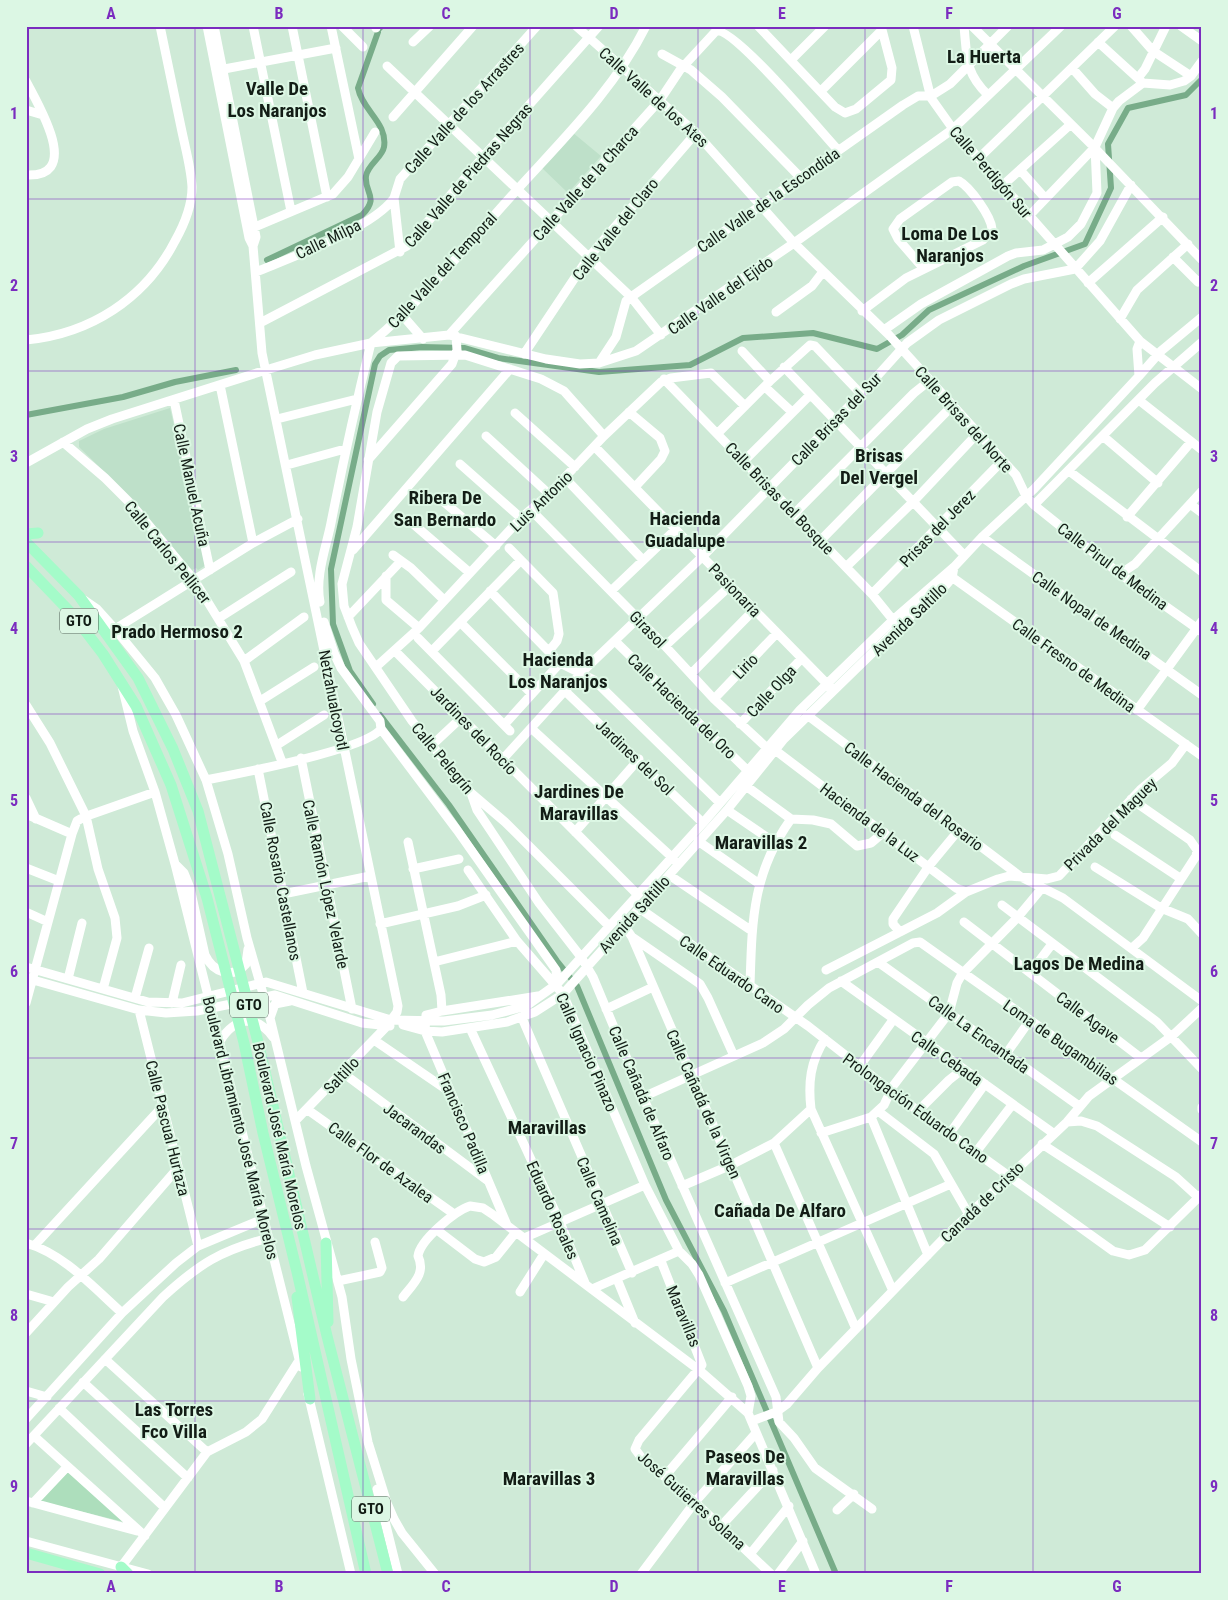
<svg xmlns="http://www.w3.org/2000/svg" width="1228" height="1600" font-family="'Roboto Condensed',sans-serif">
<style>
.built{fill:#bee0c9}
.green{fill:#addebc}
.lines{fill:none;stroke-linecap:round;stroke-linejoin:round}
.canal{stroke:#78ac89;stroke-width:6}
.minor{stroke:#fff;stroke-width:9}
.major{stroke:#a4fbc9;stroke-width:11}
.grid{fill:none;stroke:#7b2cbf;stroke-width:1;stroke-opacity:0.55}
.labels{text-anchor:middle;stroke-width:4;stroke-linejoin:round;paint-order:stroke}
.shield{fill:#dcf7e4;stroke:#4f5e54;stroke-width:1}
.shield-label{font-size:15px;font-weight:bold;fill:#131d16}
.street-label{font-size:16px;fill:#131d16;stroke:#dcf7e4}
.quarter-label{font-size:19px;font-weight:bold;fill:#131d16;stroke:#dcf7e4}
.neatline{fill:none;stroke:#7b2cbf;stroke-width:2}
.grid-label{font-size:16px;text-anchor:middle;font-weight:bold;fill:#7b2cbf}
</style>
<rect width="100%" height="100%" fill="#cfead7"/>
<path class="built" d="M572,132l29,24 -33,37 -26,-25z
M170,408l36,157 -8,5 -2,-2 -4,2 -66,-77 -47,-46v-6l25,-12z"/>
<path class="green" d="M68,1472l56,50 -85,-21z"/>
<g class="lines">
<path class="canal" d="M380,28l1,-2
M267,260l95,-45c18,-18 2,-22 4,-39 2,-12 16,-18 18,-29 4,-24 -22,-37 -26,-59l20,-56
M26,415l97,-18 52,-15 61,-12
M373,704l-23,-33 -17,-47 -2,-55 44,-205 5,-8 9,-6 33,-3 42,1 34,10 101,14 91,-7 53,-27 70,-5 64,16 25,-14 27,-25 95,-44 61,-22 26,-56 -3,-44 20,-36 58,-13 16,-16
M380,715l69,90 108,156 20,25 89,214 58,111 112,263"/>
<path class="minor" d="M207,26l42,212 4,8
M214,26l42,211 -3,9 9,107 136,653 -1,6 -11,15 -91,94
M253,26l38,185
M292,26l35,171
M331,26l28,133
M342,26l21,21
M375,26l1,2
M576,26l120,107 98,110 95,92 127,140 10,21 8,9 86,69 82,58
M758,26l77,81 10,6 11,-4 35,-29 1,-12 -11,-42
M913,26l18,72 22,31 187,212 62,48
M964,26c3,31 1,47 24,69
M972,26l119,118 111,116
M1131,26l22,25 38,25
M1181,26l21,15
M413,42l17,-16
M1098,42l45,41
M662,54l29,16 31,27 78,80
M791,60l34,-34
M387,66l244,231 30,38
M1072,68l23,26 18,14
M219,70l117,-22
M1138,78l7,-9 21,-43
M26,81c11,22 58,97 0,94
M821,91l61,-61
M26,110l17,5
M393,117l80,-91
M979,158l136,-132
M1021,171l24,27
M1002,186l69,-62
M1029,216l66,-69
M250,229l83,-35 15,-17 27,-45
M400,252l-6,-54 6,-19 137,-153
M1173,257l25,25 4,-3
M256,272c36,-15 117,-44 138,-74
M1088,283l75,-66
M862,311l44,-33 77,-38 9,-11c-1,-13 -22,-42 -33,-48l-7,1 -52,37 -7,10 5,10 26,30
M776,312l36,-26 10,-13
M403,316l20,23
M1120,319l17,-29 51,-46
M260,323l147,-77 76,-89 116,-131
M884,330l37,-26 87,-48 8,-3 27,-3 25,-13 13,-13 16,-31 -2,-46 18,-39 6,-7 24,-18 27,2 14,-4 7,-5 11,-15
M449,335l211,-235 20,-30 36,-39c18,-4 106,102 122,119
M26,340c64,-6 119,-41 149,-99 9,-16 17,-35 17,-54 -1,-20 -7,-40 -11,-60 -7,-33 -14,-67 -21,-101
M371,343c54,-45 97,-99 144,-151 47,-52 99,-102 131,-166
M742,351l28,30
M524,354l64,-96 108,-125
M599,363l17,-26 10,-36 5,-4 272,-192 15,-9h13l19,-12 58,-58
M784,367l180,188
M1139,376l22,-25 41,-34
M664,379l208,215 21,26
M220,385l33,158
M765,387l27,25
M174,400l36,170
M1140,401l62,49
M629,412l31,26 5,13 -4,8 -26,28
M515,413l60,54
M277,419l80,-20
M718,433l52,-52 40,-36 5,1 46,48
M486,436l63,58
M604,436l-40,-45 -23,-12 -76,-24 -67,1 -7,7 -14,49 -20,115 -15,57 2,22 8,21 7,16 53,78 59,72 34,29 104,104
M1104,437l54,46
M63,442l42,36 28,28 62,75 49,80 38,101
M595,447l236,241
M368,460l84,-96 5,-14 -1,-14
M744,461l66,-66
M26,463l61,-34 25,-10 154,-49 49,-15 56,-12 78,-8 97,24 34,5 19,-1 37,-12 158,-108 159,-114 108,-103
M460,464l61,54
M287,465l58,-16
M1069,471l133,101
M565,478l78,82
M438,497l58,49
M1190,504l12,9
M1034,505l121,-122 47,-41
M531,510l134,136 49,53 53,49
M795,513l119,-120 15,-12
M1127,517l64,-75
M411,522l59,51
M982,537l220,158
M820,541l132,-135
M509,548l44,45 6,41 -2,7 -8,10
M353,550l157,-181
M393,555l18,13 33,32
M846,567l67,-65 64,-68
M1120,574l15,-10 67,-73
M949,575l253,181
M490,591l70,72 34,17 126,123
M611,591l65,-62
M872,594l130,-133
M84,600l13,9 18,20 40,49 21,37 30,65 22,74 19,84 23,80 36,148 36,131 9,62 17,83 19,61 7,16 8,14 33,41
M386,600l33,28
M386,600v-24
M320,602c-5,-26 6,-54 11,-79 12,-61 25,-120 40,-180
M348,617l53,-56
M219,618l72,-46
M461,623l71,71
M115,629l138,-86 45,-24
M418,638l92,93
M616,642l132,129
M665,646l66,-61
M395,651l242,243
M432,651l89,-91
M244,661l60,-44
M377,666l42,-38 102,-110 28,-24 55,-58 57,-54 10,-4 40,-5 34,33
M691,674l63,-64
M122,686l11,45 22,61 20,72 126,503
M566,692l137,131
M714,699l63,-66
M260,701l54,-34
M26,705l24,38 36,73 12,53 17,49 2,20 -14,51
M1137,710l65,-89
M807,715l214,162 42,21 139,103
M740,724l62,-66
M504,725l56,-62
M381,729l76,101 99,140 1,14
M532,729l143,131
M277,745l47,-30
M431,746l30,-28
M775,750l181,138 10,4
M301,758l51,251
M502,760l79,-87 122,-117 158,-162 46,-51 32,-23 72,-36 13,-5 51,-10 25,-28 31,-56
M258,769l45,224
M206,780c31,-6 159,-30 175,-51l-1,-8 -39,-53 -7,-15 -10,-31
M746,786l45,33 22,1 18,4 26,22 14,-3 13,-11
M471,793l6,17 62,93 42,54 12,20 50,120 133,300 3,25 15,16 21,30 57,41
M26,798l10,21
M1131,799l59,41 7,10 -1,6 -53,82 -11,10
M727,810l47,32
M26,814l46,20
M575,832l64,-73
M1115,835l65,43
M698,841l60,42
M408,842l33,153 1,16 -16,4 -1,16 82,194
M175,864l9,9 6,15 15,67c8,17 27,25 41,9l2,-15
M1095,867l66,41 27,11 14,15
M26,868l33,13
M413,869l46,-10
M468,870l49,71 46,53 82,191 34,66 13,13 7,11 49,111 3,10 -3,17
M669,875l83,56
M283,894l87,-18
M1002,905l155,117 45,47
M639,908l169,118 91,71 214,154 16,4 16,-5 57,-56
M26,912l22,10
M964,922l177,136
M380,924l78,-18 28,-11
M623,924l9,13 186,431
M900,932l-7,-8v-5l36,-53 29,-35
M632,937l68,47 8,14 26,58
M434,962l83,-21
M878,962l201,144
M26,967l122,35 34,1 84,-21 125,38 53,1 48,-6 34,-9 31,-22 146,-161 97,-113 93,-90 61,-53 28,-30 52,-48 105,-113 -2,-27 3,-8
M826,970l111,-57 29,-21 32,-13 11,-3 38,3 12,-3 81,-86 32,-27 14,-19
M1030,973l22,-29
M26,978l113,32 27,3 31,-2 78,-16 87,28 28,3
M68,979l14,-56
M841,981l212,152
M750,986c2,-64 2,-113 41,-167
M135,998l14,-50
M26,1003l46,-169 5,-13 7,-4 71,-25
M172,1003l9,-38
M606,1009l47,-22
M139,1010l59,236
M442,1011l96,-15
M270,1018l5,-14 15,-3
M522,1018l110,255
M403,1025l22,6 17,1 65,-10 28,-10 28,-18 164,-184 57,-71 115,-112 47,-42 6,-7 2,-11
M470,1028l90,194 25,61
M825,1039c-15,23 -17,44 -14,70l82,182
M374,1040l76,52
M220,1041c15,-24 36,-27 53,-4
M1006,1054l24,-34
M859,1067l34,-47
M343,1073l145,108
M643,1097l120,-54 21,-14 24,-24 21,-17 84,-45 7,-1 282,200
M1202,1107v3
M308,1110l146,104
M919,1110l30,-30 14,-11
M878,1111l56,43 34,59
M871,1117l57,138
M1067,1122l14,-1 16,5 79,51 23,21
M821,1133l50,-16 13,-12 9,-19 56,-73 8,-30 5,-9 56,-57 24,-29
M950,1133l35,-49
M774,1143l82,186
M1042,1144l128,83
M976,1152l36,-47
M682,1186l49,-21 43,-22 37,-34
M437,1230l38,29 9,3 12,-5 20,-25
M524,1238l121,-53
M26,1243c38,11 67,44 96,70
M35,1245l127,-138
M661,1261l41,104 -63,75 -4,9 6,8 54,45 76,72
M617,1279l18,44
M338,1281l42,-9 2,-4 -7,-26
M725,1283l226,-99
M592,1289l87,-38
M520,1292l24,-38
M26,1294l28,8
M403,1297c11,-14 23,-24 15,-41 2,-16 37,-45 52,-50l13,2 9,6 207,156 49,43 68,161
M26,1333l42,-46 31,-28 78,-90
M105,1359l102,93
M83,1382l105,96
M26,1391l21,6
M308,1394l43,180
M59,1408l106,100
M26,1419l96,-106 54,-50 22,-17 67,-28
M752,1421l24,-9 11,-8 31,-36 131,-135 118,-111 22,-26 83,-60 30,-28
M34,1436l111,100
M26,1444l137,-147c36,-33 58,-47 106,-59
M665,1476l67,-79
M377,1489l21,85
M26,1501l111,30
M33,1503l34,-36
M837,1510l17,-16
M721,1526l52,-56
M26,1541l122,33
M751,1553l38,-47
M121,1567l86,-115 39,-20 16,-13 38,-60
M641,1574l54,-72 61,-69
M778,1574l25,-33"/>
<path class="major" d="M26,534l12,-1
M26,542l53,54 59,82 35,71 25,62 60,231 69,294 61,238
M26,566l47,49 30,39 33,52 35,79 36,113 37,145 19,90 34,139 69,302
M326,1243l2,79
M297,1297l13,102
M26,1553l74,21
M121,1567l7,7"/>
</g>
<path class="grid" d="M195,26v1548M363,26v1548M530,26v1548M698,26v1548M865,26v1548M1033,26v1548M26,199h1176M26,371h1176M26,542h1176M26,714h1176M26,886h1176M26,1058h1176M26,1229h1176M26,1401h1176"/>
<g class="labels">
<g class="shield">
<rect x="60" y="608.5" width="38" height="25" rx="4"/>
<rect x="230" y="992.5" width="38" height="25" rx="4"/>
<rect x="352" y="1496.5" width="38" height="25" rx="4"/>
</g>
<g class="shield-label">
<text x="79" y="626">GTO</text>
<text x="249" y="1010">GTO</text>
<text x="371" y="1514">GTO</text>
</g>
<g class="street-label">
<text transform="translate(654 97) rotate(42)" y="6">Calle Valle de los Ates</text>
<text transform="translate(464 108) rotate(-48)" y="6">Calle Valle de los Arrastres</text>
<text transform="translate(991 172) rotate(49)" y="6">Calle Perdigón Sur</text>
<text transform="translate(468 175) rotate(-49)" y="6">Calle Valle de Piedras Negras</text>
<text transform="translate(585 183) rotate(-48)" y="6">Calle Valle de la Charca</text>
<text transform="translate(768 200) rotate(-35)" y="6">Calle Valle de la Escondida</text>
<text transform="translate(615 229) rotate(-51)" y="6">Calle Valle del Claro</text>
<text transform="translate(328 239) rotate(-26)" y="6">Calle Milpa</text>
<text transform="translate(442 270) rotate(-47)" y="6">Calle Valle del Temporal</text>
<text transform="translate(720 295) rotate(-35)" y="6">Calle Valle del Ejido</text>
<text transform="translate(836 419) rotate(-46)" y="6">Calle Brisas del Sur</text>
<text transform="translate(964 419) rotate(48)" y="6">Calle Brisas del Norte</text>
<text transform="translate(192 485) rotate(78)" y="6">Calle Manuel Acuña</text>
<text transform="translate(780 498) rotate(46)" y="6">Calle Brisas del Bosque</text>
<text transform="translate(541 501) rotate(-44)" y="6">Luis Antonio</text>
<text transform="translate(937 528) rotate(-46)" y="6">Prisas del Jerez</text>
<text transform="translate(168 552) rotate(51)" y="6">Calle Carlos Pellicer</text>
<text transform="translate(1113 566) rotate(37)" y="6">Calle Pirul de Medina</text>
<text transform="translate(735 590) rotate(46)" y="6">Pasionaria</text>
<text transform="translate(1092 615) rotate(35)" y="6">Calle Nopal de Medina</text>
<text transform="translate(909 619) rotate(-44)" y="6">Avenida Saltillo</text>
<text transform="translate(648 629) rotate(46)" y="6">Girasol</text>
<text transform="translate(1074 665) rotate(36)" y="6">Calle Fresno de Medina</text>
<text transform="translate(745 666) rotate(-46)" y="6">Lirio</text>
<text transform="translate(771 691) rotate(-47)" y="6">Calle Olga</text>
<text transform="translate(334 700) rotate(79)" y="6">Netzahualcoyotl</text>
<text transform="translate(682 706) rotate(44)" y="6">Calle Hacienda del Oro</text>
<text transform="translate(474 730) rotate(46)" y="6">Jardines del Rocío</text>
<text transform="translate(635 757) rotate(44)" y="6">Jardines del Sol</text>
<text transform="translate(443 758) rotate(50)" y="6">Calle Pelegrín</text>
<text transform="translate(914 796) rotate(37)" y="6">Calle Hacienda del Rosario</text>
<text transform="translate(870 822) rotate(37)" y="6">Hacienda de la Luz</text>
<text transform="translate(1110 824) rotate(-45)" y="6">Privada del Maguey</text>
<text transform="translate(281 881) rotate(79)" y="6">Calle Rosario Castellanos</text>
<text transform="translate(326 884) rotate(78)" y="6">Calle Ramón López Velarde</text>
<text transform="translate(634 914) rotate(-48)" y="6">Avenida Saltillo</text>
<text transform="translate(732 974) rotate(35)" y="6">Calle Eduardo Cano</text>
<text transform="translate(1088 1017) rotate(37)" y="6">Calle Agave</text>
<text transform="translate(979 1034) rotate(36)" y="6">Calle La Encantada</text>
<text transform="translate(1061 1042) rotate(35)" y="6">Loma de Bugambilias</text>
<text transform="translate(587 1052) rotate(66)" y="6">Calle Ignacio Pinazo</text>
<text transform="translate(947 1058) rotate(35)" y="6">Calle Cebada</text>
<text transform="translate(341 1075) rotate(-47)" y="6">Saltillo</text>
<text transform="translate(642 1093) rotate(67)" y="6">Calle Cañadá de Alfaro</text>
<text transform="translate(704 1104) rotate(66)" y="6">Calle Cañadá de la Virgen</text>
<text transform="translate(916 1108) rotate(36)" y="6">Prolongación Eduardo Cano</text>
<text transform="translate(464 1123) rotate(67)" y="6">Francisco Padilla</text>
<text transform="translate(168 1128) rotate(76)" y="6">Calle Pascual Hurtaza</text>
<text transform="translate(241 1128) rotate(76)" y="6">Boulevard Libramiento José María Morelos</text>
<text transform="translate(415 1128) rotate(37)" y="6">Jacarandas</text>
<text transform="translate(280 1136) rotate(77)" y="6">Boulevard José María Morelos</text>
<text transform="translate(381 1162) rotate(36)" y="6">Calle Flor de Azalea</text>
<text transform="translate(600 1201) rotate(67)" y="6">Calle Camelina</text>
<text transform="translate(982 1202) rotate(-44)" y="6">Canadá de Cristo</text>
<text transform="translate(553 1210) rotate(66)" y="6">Eduardo Rosales</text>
<text transform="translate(684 1316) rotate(67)" y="6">Maravillas</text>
<text transform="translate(692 1500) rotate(42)" y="6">José Gutierres Solana</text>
</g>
<g class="quarter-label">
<text x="984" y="63">La Huerta</text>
<text x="277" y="95">Valle De<tspan x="277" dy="22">Los Naranjos</tspan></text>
<text x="950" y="240">Loma De Los<tspan x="950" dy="22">Naranjos</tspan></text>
<text x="879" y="462">Brisas<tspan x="879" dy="22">Del Vergel</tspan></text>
<text x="445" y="504">Ribera De<tspan x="445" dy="22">San Bernardo</tspan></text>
<text x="685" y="525">Hacienda<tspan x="685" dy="22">Guadalupe</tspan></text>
<text x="177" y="638">Prado Hermoso 2</text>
<text x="558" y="666">Hacienda<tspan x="558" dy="22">Los Naranjos</tspan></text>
<text x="579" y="798">Jardines De<tspan x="579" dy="22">Maravillas</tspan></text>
<text x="761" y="849">Maravillas 2</text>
<text x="1079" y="970">Lagos De Medina</text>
<text x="547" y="1134">Maravillas</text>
<text x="780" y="1217">Cañada De Alfaro</text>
<text x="174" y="1416">Las Torres<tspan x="174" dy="22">Fco Villa</tspan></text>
<text x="745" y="1463">Paseos De<tspan x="745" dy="22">Maravillas</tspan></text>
<text x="549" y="1485">Maravillas 3</text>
</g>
</g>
<rect width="1228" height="1600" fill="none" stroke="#dcf7e4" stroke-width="55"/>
<rect x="28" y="28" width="1172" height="1544" class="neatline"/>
<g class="grid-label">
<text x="111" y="19">A</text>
<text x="279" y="19">B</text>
<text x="446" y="19">C</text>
<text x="614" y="19">D</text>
<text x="782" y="19">E</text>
<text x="949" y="19">F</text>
<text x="1117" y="19">G</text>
<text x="14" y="119">1</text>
<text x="1214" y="119">1</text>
<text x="14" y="291">2</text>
<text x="1214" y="291">2</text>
<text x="14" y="462">3</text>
<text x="1214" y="462">3</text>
<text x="14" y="634">4</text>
<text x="1214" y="634">4</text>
<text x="14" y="806">5</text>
<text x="1214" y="806">5</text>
<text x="14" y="977">6</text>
<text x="1214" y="977">6</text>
<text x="14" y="1149">7</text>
<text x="1214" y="1149">7</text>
<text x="14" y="1321">8</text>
<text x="1214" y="1321">8</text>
<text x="14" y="1492">9</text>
<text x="1214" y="1492">9</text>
<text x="111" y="1592">A</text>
<text x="279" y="1592">B</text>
<text x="446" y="1592">C</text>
<text x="614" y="1592">D</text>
<text x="782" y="1592">E</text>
<text x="949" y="1592">F</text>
<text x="1117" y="1592">G</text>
</g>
</svg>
